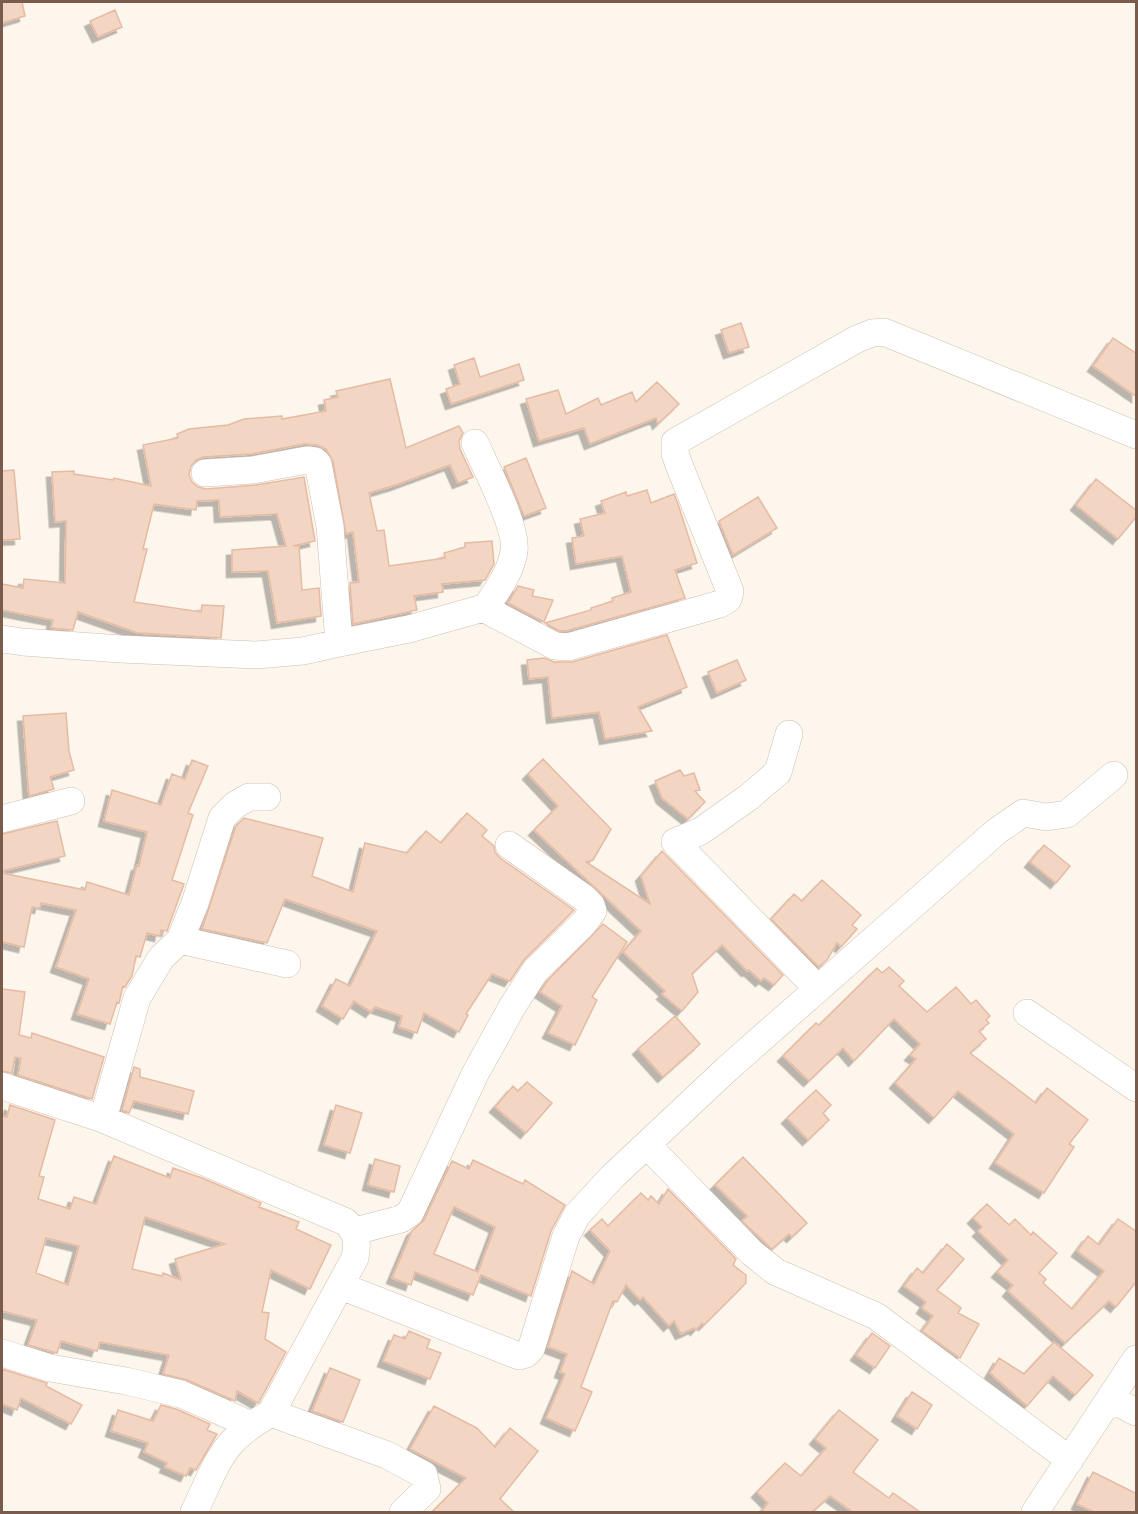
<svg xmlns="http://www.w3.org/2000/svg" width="1138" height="1514" font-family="'Fira Sans Condensed',sans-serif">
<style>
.building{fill:#f3d5c3;stroke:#e6bba3;stroke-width:1.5;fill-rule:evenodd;filter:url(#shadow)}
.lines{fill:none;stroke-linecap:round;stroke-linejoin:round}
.minor-casing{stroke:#d1beb0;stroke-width:28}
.minor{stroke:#fff;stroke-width:27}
</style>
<defs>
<filter id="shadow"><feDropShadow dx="-5.5" dy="5.5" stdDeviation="0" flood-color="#0004"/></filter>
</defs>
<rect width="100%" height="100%" fill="#fdf6ec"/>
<path class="building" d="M2,2h20l3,14 -23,7z
M115,10l7,17 -24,10 -8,-16z
M741,323l8,24 -20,6 -8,-23z
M1113,338l24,16v43l-44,-31z
M474,358l6,19 39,-13 5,16 -73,24 -5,-15 14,-5 -6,-19z
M390,379l16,69 53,-22 4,7 -4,8 1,8 13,28 -15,6 -8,-18 -54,20 -27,8 8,38 7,-1 5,36 56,-8 -1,-5 21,-6v-4l27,-2 2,23 -9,16 -43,4 1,8 -29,4 3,14 -64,14 -3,-41 9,-1 -6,-50 -7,2 -13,-73 -7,-12 -9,-4 -13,-1 -53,10 -48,3 -7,3 -5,6 -2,9 3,7 6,5 8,2 50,-4 48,-8 11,64 -22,5h6l3,44 17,-2 2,28 -44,7 -9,-52 -36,1v-22l54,-4 -9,-32 -57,3 -1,-17 -22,1 -1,9 -42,-6 -11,45h4l-13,53 67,10 1,-7 22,1 -3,32 -83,-5 -60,-21 -5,18 -22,-2 2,-8 -51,-10v-26l21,4 1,-9 41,4 1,-62 -11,1 -3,-50 22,-1v3l39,6 1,-2 37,8 -8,-41 35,-7 -1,-4 12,-5 39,-4 16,-6 38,-3v3l44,-8 -2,-11 14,-3 -2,-6z
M657,382l22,22 -21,20 -2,-6 -66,26 -6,-16 -45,13 -13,-42 32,-9 8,24 32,-16 3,7 31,-13 4,10z
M526,458l20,50 -22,8 -20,-49z
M14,470l6,69 -18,1v-69z
M1096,479l41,32v5l-19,23 -42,-34z
M647,490l4,13 23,-9 4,10 19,59 -22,7 10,28 -119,33h-7l-14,-8 46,-13v-2l22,-7 -1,-3 19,-6 -9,-36 -46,8 -4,-26 12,-2 -4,-17 25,-6 -4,-12 25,-9 1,4z
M758,497l19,31 -44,27 -14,-34z
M518,586l16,4 -2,6 21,4 -9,22 -36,-19z
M667,635l20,52 -49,20 14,24 -47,8 -6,-27 -47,6 -4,-41 -19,2 -2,-19 17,-2 10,4h18z
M737,660l9,20 -29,13 -9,-21z
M66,713l3,38 5,19 -24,7 4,12 -25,7 -6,-80z
M543,759l68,70 -18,31 -7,2 64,42 -9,-28 21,-25 121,124 -9,10 -10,-7 -3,3 -12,-11 -2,1 -25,-26 -30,29 6,18 -16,19 -20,-17 3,-3 -42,-39 18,-21 -107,-101 24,-24 -30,-32z
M192,760l16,6 -20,47 5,2 -21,65 12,4 -17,47 -6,-1 -1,6 -13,-3 -7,24 -4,-1 -4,20 -7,11 -2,-1 -4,17 -2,-1 -7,22 -33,-10 12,-35 -33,-12 20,-57 -35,-7 -1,5 -8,-1 -8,40 -22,-5v-69l83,17 2,-8 42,13 8,-30 2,1 8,-34 -43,-11 8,-31 49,15 11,-31 13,5z
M680,770l4,6 10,-3 6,17 -5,1 10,11 -17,17 -26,-21 -7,-17z
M467,813l20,17 -5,6 12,10 1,6 5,6 74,52 -50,50 -14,21 -18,-7 -26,40 2,1 -9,17 -35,-19 -7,20 -18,-6 3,-11 -27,-9 -4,5 -17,-11 -11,18 -21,-13 14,-27 14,7 27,-55 -92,-32 -18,44 -65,-14 34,-103 8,-8 79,20 -11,38 41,16 12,-49 42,10 19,-22 15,12z
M57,821l8,35 -63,15v-37z
M1044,845l26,21 -14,17 -26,-21z
M822,880l39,35 -9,10 5,4 -16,18 -4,-4 -10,17 -8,7 -48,-48 23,-25 8,7z
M603,924l24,18 -35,55 5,3 -22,45 -27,-12 14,-27 -22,-14 7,-11z
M889,967l15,14 -5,5 28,26 29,-25 15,17 5,-4 14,16 -4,4 3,3 -10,8 7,8 -16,14 66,50 11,-15 41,32 -19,24 5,3 -30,46 -49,-30 19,-29 -56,-43 -24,27 -39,-35 21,-24 -6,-4 10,-11 -26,-25 -40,42 -11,-13 -34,33 -26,-25 33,-33 3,2 58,-57 5,5z
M2,989l23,3 -6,43 12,3 1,-5 72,24 -12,42 -74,-24 3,-17 -6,-1 -3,16 -10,-2z
M675,1016l25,28 -37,33 -25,-28z
M134,1067l6,2v8l54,14 -6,23 -54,-13 -5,12 -7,-3z
M527,1082l25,21 -26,30 -31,-26 18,-21 5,5z
M816,1090l15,15 -8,8 6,7 -21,20 -21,-22z
M10,1105l45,15 -16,56 5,1 -6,22 32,10 4,-12 22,7 18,-48 56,22 3,-10 29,10 59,25 -2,4 40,15 -3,7 35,16 -21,44 -39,-19 -9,42 7,1 -4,26 21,13 -27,50 -1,1 -21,-12 -2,10 -48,-21 -24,-6 6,-19 -69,-13 -3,9 -36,-10 -4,12 -29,-8 9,-25 -35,-9v-195l5,1zM145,1217l80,27 -50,15 6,21 -18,-7 -1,3 -30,-7zM46,1238l33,8 -11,39 -32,-12z
M336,1105l26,8 -12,40 -26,-8z
M743,1157l64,66 -15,14 -3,-3 -17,15 -30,-28 5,-5 -32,-31z
M375,1159l25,7 -6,26 -26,-7z
M473,1160l50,24 2,-4 40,25 -14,26 -20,65 -50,-21 -8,20 -58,-23 -4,13 -19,-7 20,-47 12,-11 28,-59 17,8zM454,1207l41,20 -17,45 -44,-18z
M668,1189l68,70 -3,6 13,10v8l-42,42 -2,-2 -6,7 -2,-2 -13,6 -7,-13 -5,5 -26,-29 -3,3 -14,-15 -9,17 -4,-1 -32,86 11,5 -17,39 -29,-13 19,-44 -5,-2 7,-18 -19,-7 24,-76 22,13 16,-33 -20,-21 12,-11 6,7 33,-33 7,7 3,-4 8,8z
M987,1204l22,21 6,-6 16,16 2,-3 24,21 -18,20 7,6 -3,4 29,26 32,-38 -27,-20 11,-15 11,9 19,-26 19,13v49l-21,26 -7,-6 -44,42 -57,-52 5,-6 -16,-13 11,-12 -30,-29 4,-4 -9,-9z
M947,1244l17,15 -27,31 24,18 -3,5 21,11 -19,34 -38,-27 11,-15 -11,-8 4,-6 -22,-16 13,-18 6,5z
M409,1331l21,9 -3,8 14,5 -11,26 -47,-18 11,-26 11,4z
M872,1333l18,13 -15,22 -19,-13z
M1054,1342l39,33 -18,20 -22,-19 -26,30 -37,-33 9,-15 25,16z
M330,1368l30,12 -17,42 -31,-11z
M2,1369l45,14 -1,3 36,19 -11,19 -50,-26 -4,12 -15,-6z
M912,1392l20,13 -15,24 -20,-13z
M161,1405l15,4 34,15 -3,6 10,4 -21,36 -6,-2 -4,8 -21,-9 2,-4 -23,-11 4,-9 -37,-12 7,-21 35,11z
M434,1406l43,22 18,19 15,-19 28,23 -38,48 14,13h-82l34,-34 -56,-29z
M839,1410l39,30 -25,32 36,26 4,-5 27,19h-67l-23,-16 -18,16h-51l7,-9 -11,-11 28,-29 16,13 25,-28 -11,-9z
M1093,1472l44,22v18h-43l-17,-8z"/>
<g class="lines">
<g class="minor-casing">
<path id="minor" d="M475,443c10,23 43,85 39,108 -3,22 -18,40 -29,58
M205,473l48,-3 54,-10 8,1 3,3 12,62 9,117
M2,639l21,3 98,7 135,6 47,-4 36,-8 70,-14 71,-20h5l70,37 13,1 152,-43 8,-5 2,-8 -51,-126 -4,-12v-11l182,-103 15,-6 12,-1 252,103
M789,734l-11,38 -29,25 -48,34 -26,11 143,147
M2,819l69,-18
M180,940l107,24
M1027,1013l109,75
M2,1086l101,33 243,103c11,12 12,20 9,36l-84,155c-13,8 -27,16 -38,28 -18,19 -27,48 -39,71
M103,1119l34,-121 24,-40 19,-18 15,-37 27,-85 13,-13 14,-8h18
M647,1145l105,108 24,19 100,44 194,144
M355,1231l46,-12 9,-6 65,-139 37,-67 23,-36 49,-48 9,-12 -2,-6 -7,-7 -75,-53
M341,1286l178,70 7,-2 5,-5 35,-113 11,-21 35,-38 116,-109 269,-237 26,-18 23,4 21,-3 47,-39
M2,1353l48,15 76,13 55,13 70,31
M1111,1399l25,13
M271,1413l116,42 37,20 3,14 -24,23
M1035,1512l101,-153"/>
</g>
<use href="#minor" class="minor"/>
</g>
<rect width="1138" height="1514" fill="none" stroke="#7a5c4d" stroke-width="6"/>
</svg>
